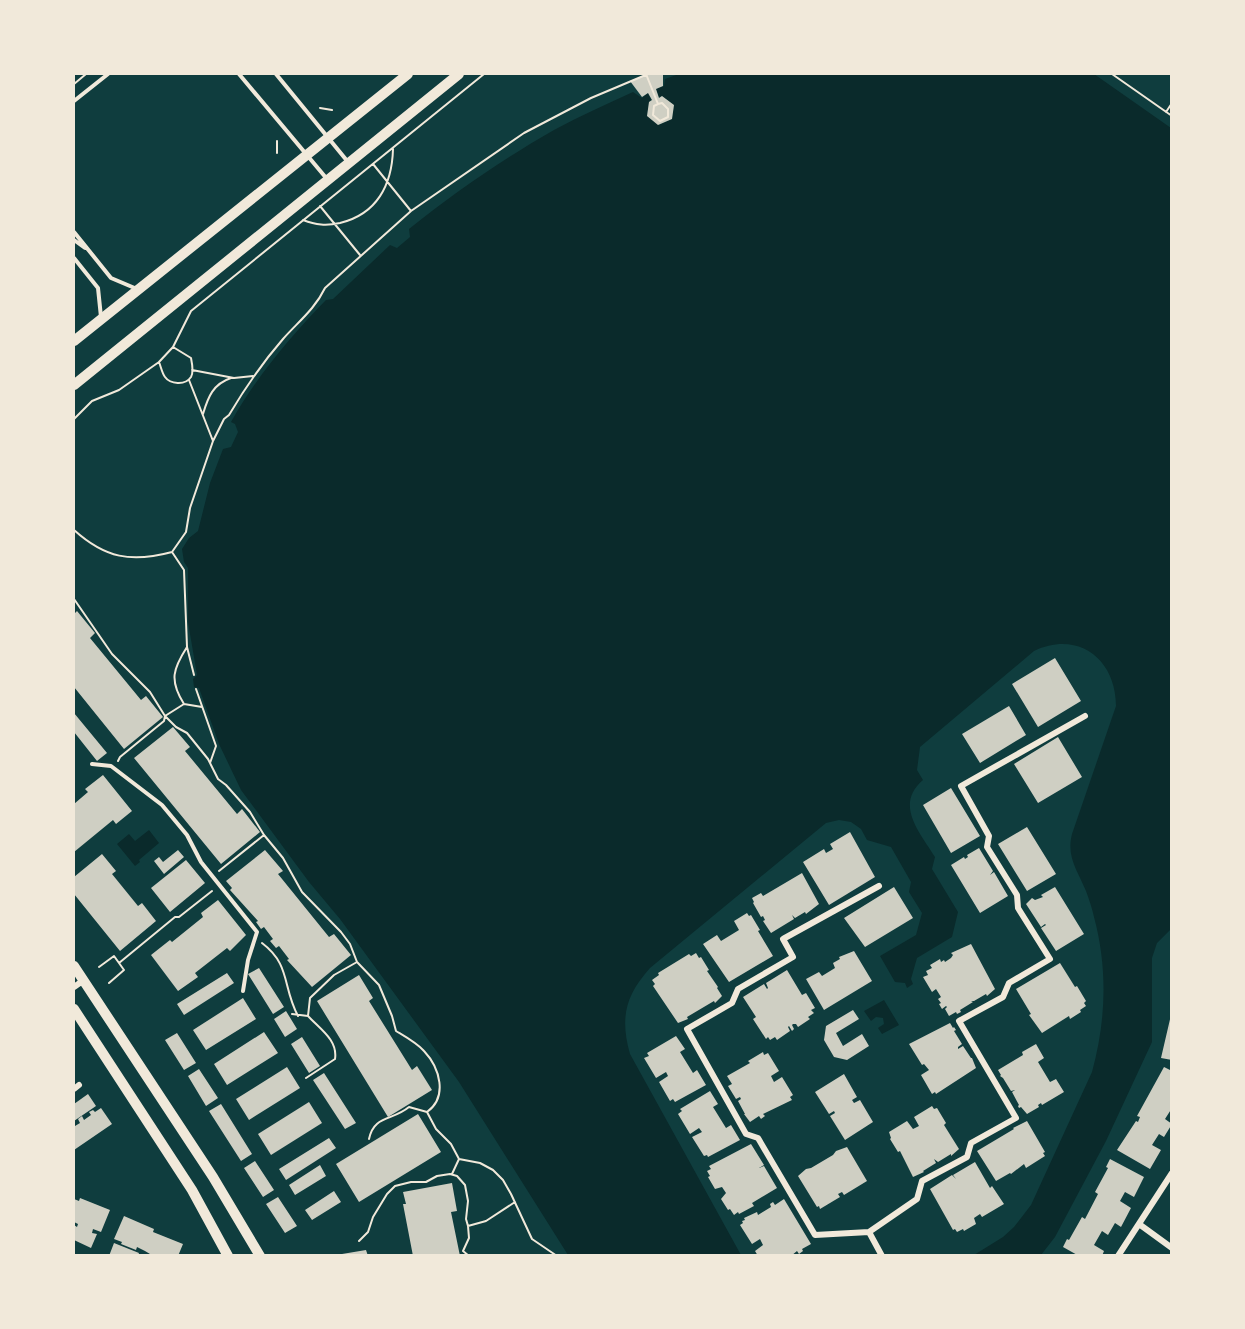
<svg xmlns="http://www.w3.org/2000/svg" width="1245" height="1329" font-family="Ubuntu,sans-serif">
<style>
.water{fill:#0a2a2b}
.building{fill:#cfcfc3}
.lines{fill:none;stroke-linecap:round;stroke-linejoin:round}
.path{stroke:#f1e9da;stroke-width:2}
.service{stroke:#f1e9da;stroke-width:4}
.minor{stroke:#f1e9da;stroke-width:6}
.secondary{stroke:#f1e9da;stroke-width:10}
</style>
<rect width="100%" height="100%" fill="#0f3d3e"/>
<path class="water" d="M679,74h415l77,54v801l-14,14 -5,15v84l-46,99 -51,96 -14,18h-67l29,-18 11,-10 17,-22 61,-133c14,-51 16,-103 2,-155 -2,-9 -5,-18 -8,-26 -8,-20 -20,-34 -14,-57l44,-128c0,-47 -38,-76 -82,-55l-114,96 -3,23 6,10c-29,25 -3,52 12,77l-3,12 26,43 -6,25 -35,21 -6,21 2,5 -6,4 -2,-5 -10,-1 -15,-26 36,-21 6,-22 -13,-21 2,-10 -20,-35 -24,-7 -6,-11 -10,-7 -12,-2 -13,3 -176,145c-25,28 -30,50 -20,86l111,201h-173l-109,-173 -119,-163 -31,-37 -68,-92 -22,-46 -20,-56 -5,-1 -1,-8 4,-4 -9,-53v-54l-4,-6 -2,-13 7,-11 9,-7 12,-48 13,-34 8,-2 7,-15 -3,-8 -4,-2c26,-46 59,-85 95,-122l7,-1 57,-54 7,3 13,-11 -1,-8c45,-36 94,-70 145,-99 26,-14 53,-26 79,-38l9,6 6,-5 3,7 -2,2 -2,14 12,9 13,-6 2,-14 -12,-9 -3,1 -3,-8 8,-3 1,-7z
M149,830l10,13 -20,17 1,2 -5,4 -18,-22 12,-10 6,7z
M884,1000l15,25 -17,9 -4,-6 6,-4 -1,-6 -7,-1 -5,4 -7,-10z"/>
<path class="building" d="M648,74h15v12l-7,3 3,9 3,-2 12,9 -2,14 -14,6 -11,-9 2,-14 3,-2 -4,-7 -6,4 -12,-16z
M77,611l18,22 -5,5 51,62 5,-4 17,21 -39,32 -50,-62v-73z
M1055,658l26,43 -43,26 -26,-43z
M1009,706l17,29 -46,28 -18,-29z
M74,713l33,40 -10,8 -23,-29z
M173,727l17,20 -5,4 52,63 5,-5 18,23 -39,32 -87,-106z
M1058,737l24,40 -44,26 -24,-39z
M103,775l29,36 -16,13 -3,-4 -39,32v-48l14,-12 -3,-3z
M951,788l29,48 -29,17 -28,-48z
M1027,827l29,47 -29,17 -29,-47z
M850,832l25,45 -46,28 -26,-43 21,-13 2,4 7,-4 -3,-5z
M979,848l14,23 -3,4 4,-3 14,24 -28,17 -29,-48 13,-8 1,2 3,-2 -1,-2z
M178,850l6,7 -20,17 -10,-13 5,-4 4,5z
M265,850l18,21 -5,3 51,63 5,-3 17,21 -39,32 -25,-27 2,-1 -10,-13 -3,2 -6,-7 3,-2 -9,-12 -3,2 -5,-7 2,-1 -28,-31 2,-2 -6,-7z
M102,854l14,17 -4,3 26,32 4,-3 14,18 -36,30 -46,-57v-17z
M186,860l19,23 -35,29 -19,-24z
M802,873l17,31 -13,10 -1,-2 -10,6 -3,-3 2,4 -23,14 -8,-12 2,-1 -2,-4 -2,1 -8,-14 1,-1 -2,-4 9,-5 2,3z
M894,887l19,31 -48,29 -21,-29z
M1055,887l29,47 -28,17 -15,-23 5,-3 -1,-1 -4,3 -15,-23 6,-6 3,2 8,-3 -2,-2z
M218,900l28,35 -16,16 -3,-3 -32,25 3,4 -20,14 -27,-36 19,-15 2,2 31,-25 -2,-4z
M747,913l2,3 2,-1 9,15 -2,1 15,25 -44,26 -26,-38 14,-9 4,6 18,-11 -5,-9z
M971,944l24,45 -8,7 -1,-2 -12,7h-3l2,1 -13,8 1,2 -4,2 -1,-2 -7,4 -4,-7 2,-2 -1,-1 -4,3 -3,-5 2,-1 -3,-4 3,-2 -5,-8 -4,3 -9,-15 5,-2 -2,-4 6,-3 -2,-3 10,-6 1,3 3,-2 1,2 6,-4 2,-3 -2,-2z
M854,951l18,30 -48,29 -18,-31 13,-7 3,4 13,-8 -2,-5 7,-4 -1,-2z
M696,953l3,5 2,-1 8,13 -2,1 11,16 -1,1 5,8 -7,7 -1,-2 -27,16 1,2 -10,4 -25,-37 2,-2 -3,-4 7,-5 -1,-2 31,-19 2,2z
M1060,963l15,24 2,-1 9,15 -2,2 2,3 -6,4 1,2 -11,7 -1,-3 -27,17 -13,-18 2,-1 -15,-25z
M259,968l25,39 -11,7 -25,-40z
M787,970l15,25 4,-2 9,15 -4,2 3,3 -6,4 2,2 -12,8 -2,-3h-3l-1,1 2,4 -2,2 -3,-5 -1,1 2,4 -13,9 -2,-3 -5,3 -2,-3 -2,2 -13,-20 3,-2 -13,-20 21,-13 3,5 1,-1 -2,-5z
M227,973l7,10 -50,32 -7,-11z
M359,975l14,23 -4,3 43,69 5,-4 15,24 -44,27 -71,-116z
M243,998l13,21 -50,31 -13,-20z
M853,1010l6,9 -23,14 7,13 19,-12 7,12 -22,14 -13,-3 -10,-17 2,-14z
M286,1011l11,18 -12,8 -11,-18z
M1171,1015h1v45l-11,-2z
M950,1023l3,5 1,-1 2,3 -2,1 8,13 -4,3v2l5,-3 8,12h1l4,10 -40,26 -1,-2 -3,2 -11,-19 8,-5 -5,-6 -2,1 -13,-21z
M264,1032l14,21 -51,32 -13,-21z
M177,1033l19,30 -12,7 -19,-30z
M676,1036l9,13 -5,3 13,21 4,-3 9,15 -31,17 -2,-3 -3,2 -11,-19 9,-6 -2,-4 -10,6 -12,-20 5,-2 -2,-3z
M302,1037l18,29 -11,7 -18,-29z
M1036,1044l8,14 -6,4 12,20 6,-3 8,13 -22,13 -1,-2 -3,2 1,2 -12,7 -6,-7 -2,1 -1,-2 1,-1 -7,-13 3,-2 -4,1 -8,-13 -3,-2 1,-1 -3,-5 25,-15 -1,-3z
M763,1052l1,3 4,-2 11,18 -8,5 3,6 8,-5 11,18 -3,2 2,3 -29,14 2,2 -4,3 -2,-3 -9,6 -6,-8h1l-7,-13 3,-2 -1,-2 -4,2 -8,-13 4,-2 -5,-8 23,-13 -2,-2z
M287,1067l13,21 -51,32 -13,-21z
M1164,1067l8,4v37l-7,11 7,5 -8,13 -5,-3 -7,11 9,5 -11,19 -33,-19 19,-29 2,1 2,-5 -3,-1z
M199,1069l19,29 -12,8 -18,-30z
M324,1073l32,50 -11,6 -32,-49z
M844,1074l13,23 -5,3 2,3 6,-3 13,22 -28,18 -15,-24 5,-3 -1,-2 -5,3 -14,-22z
M710,1091l8,13 -5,3 13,21 5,-3 9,15 -32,17 -1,-2 -3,1 -12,-19 10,-5 -3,-4 -9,6 -12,-20 4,-3 -2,-2z
M88,1094l8,12 -22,15v-17z
M309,1102l13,21 -51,32 -13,-21z
M221,1104l31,50 -11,7 -32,-50z
M932,1106l2,3 3,-1 9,15 -2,2 15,24 -8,7v-2l-13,8 -4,-3 2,4 -13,8 1,1 -11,5 -13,-26 -2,1 -8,-13 1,-1 -2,-6 18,-11 6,8 6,-3 -5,-9z
M101,1108l11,16 -38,26v-26l1,2 5,-3 -2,-4 4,-3 2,4 7,-5 -2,-3 4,-2 2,2z
M418,1114l23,38 -82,50 -23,-38z
M1027,1121l18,31 -2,1 2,3 -19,12 -2,-4 -13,10 -1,-1 -14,8 -19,-30 37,-22 -1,-1z
M329,1138l7,10 -50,32 -7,-11z
M751,1144l13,21 -5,3 5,-2 13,22 -25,15 2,3 -15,8 -1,-2 -4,3 -4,-6 -2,1 -7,-11 5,-6 -4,-6 -7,2 -7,-12 2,-1 -3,-5 4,-2 -2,-3z
M847,1147l20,34 -23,14 -2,-3 -4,2 2,3 -20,12 -1,-3 -2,1 -19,-31 8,-7 5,-1 22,-13 3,-4z
M1110,1159l34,18 -10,20 -9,-5 -5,9 11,7 -10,19 -6,-4 -7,12 -6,-4 -8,14 10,6 -2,5h-23l-16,-9 4,-8 2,1 13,-23 3,2 13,-25 -3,-2 13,-24 -2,-1z
M255,1161l19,29 -11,7 -19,-29z
M975,1162l15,26 2,-2 12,18 -22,13 -2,-3 -6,4 2,6 -12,7 -1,-2 -6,3 -2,-3 -2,1 -23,-41 22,-14 4,4 -3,-4z
M320,1165l6,11 -31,19 -6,-10z
M452,1183l5,28 -6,1 9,44h-47l-10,-52h3l-3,-12z
M334,1191l7,11 -29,18 -7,-10z
M278,1197l19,29 -12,7 -19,-29z
M80,1198l30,12 -9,22 -8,-3 -1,4 5,1 -6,14 -17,-8v-15l3,2 1,-3 -4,-2v-23l5,2z
M784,1199l27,45 -9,5 1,2 -4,3 -2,-3 -6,5h-33l-3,-5 8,-6 -3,-6 -8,5 -12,-19 3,-2 -1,-2 3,-1 -1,-2 13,-6 1,3 13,-8 -1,-3 3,-2 2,3z
M124,1216l30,13 -1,3 30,12 -5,12h-29l1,-2 -5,-3 -8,-4 -1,3 -15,-6 1,-2 -8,-3z
M114,1243l25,10 -1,3h-29z
M366,1250l2,6h-26v-2z"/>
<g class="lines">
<path class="path" d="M646,74l12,30 -4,2 -1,9 7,6 8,-4v-8l-6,-6 -4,1
M1112,74l60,42
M74,84l12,-10
M320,108l12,2
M1166,112l6,-9
M277,141v12
M373,164l38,47
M320,206l40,49
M303,220c13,5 23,6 37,3 37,-9 52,-38 53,-74
M159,362c2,5 3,11 6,15 5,7 20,9 26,0 3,-5 1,-14 0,-19l-18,-11
M192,370l42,8 19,-2
M189,380l24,61
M203,414c5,-17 10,-30 28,-36
M74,419l18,-18 27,-11 40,-28 14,-15 18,-36 293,-237
M74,530c31,28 57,33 98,22
M74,599l38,55 38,38 15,24 11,11 11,6 21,26 10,20 8,6 24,27 14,23 19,23 19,34 39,40 9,12 7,18 22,23 13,31 4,15c10,6 21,12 28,20 16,17 24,46 3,61l9,17 15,15 8,15 21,4 13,7 10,10 8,14 21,45 25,17
M187,647c-14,22 -18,33 -3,57l18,3
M194,675l-7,-28 -3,-77 -12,-18 14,-20 4,-24 23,-67 11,-22 5,-4c16,-27 34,-53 54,-76 15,-17 32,-30 42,-51l86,-77 113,-78 67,-35 57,-24
M196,689l20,57 -6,17
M118,761l2,-4 44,-36 1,-5 19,-12
M219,871l45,-36
M262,943c29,22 20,43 36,73
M99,967l15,-11 5,7 56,-46h4l33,-26
M109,983l15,-13 -5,-7
M292,1014l16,2
M306,1078l29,-19c3,-19 -15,-30 -27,-43l2,-18 24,-23 23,-13
M369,1139c5,-24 23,-18 40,-32l18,5
M452,1174l7,-15
M468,1226l18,-5 29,-19
M359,1241l9,-9 5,-15 14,-23 8,-8 16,-4h15l11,-6 13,-2 7,2 8,9 3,16 -2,18 2,7 1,12 -6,13 6,5"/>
<path class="service" d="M239,74l88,105
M276,74l72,88
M74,101l34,-27
M74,232l37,46 26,11
M74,240l11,8
M74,258l24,30 3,29
M92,764l19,2 51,39 25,30 14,27 56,70 -9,28 -5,31"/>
<path class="minor" d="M74,987l10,-7
M74,1089l5,-4
M1139,1224l33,24
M869,1232l48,-33 5,-18 45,-24 4,-14 45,-25 -57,-97 44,-24 6,-14 41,-24 -32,-51 -1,-13 -30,-48 2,-11 -28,-50 124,-70
M869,1232l-54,3 -57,-97 -12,-4 -59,-105 45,-26 6,-14 55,-32 -10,-18 96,-53
M869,1232l13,24
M1118,1256l54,-83"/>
<path class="secondary" d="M74,341l334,-267
M74,385l385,-311
M74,966l139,211 47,79
M74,1009l118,181 36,66"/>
</g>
<rect width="1245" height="1329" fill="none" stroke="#f1e9da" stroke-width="150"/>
</svg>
